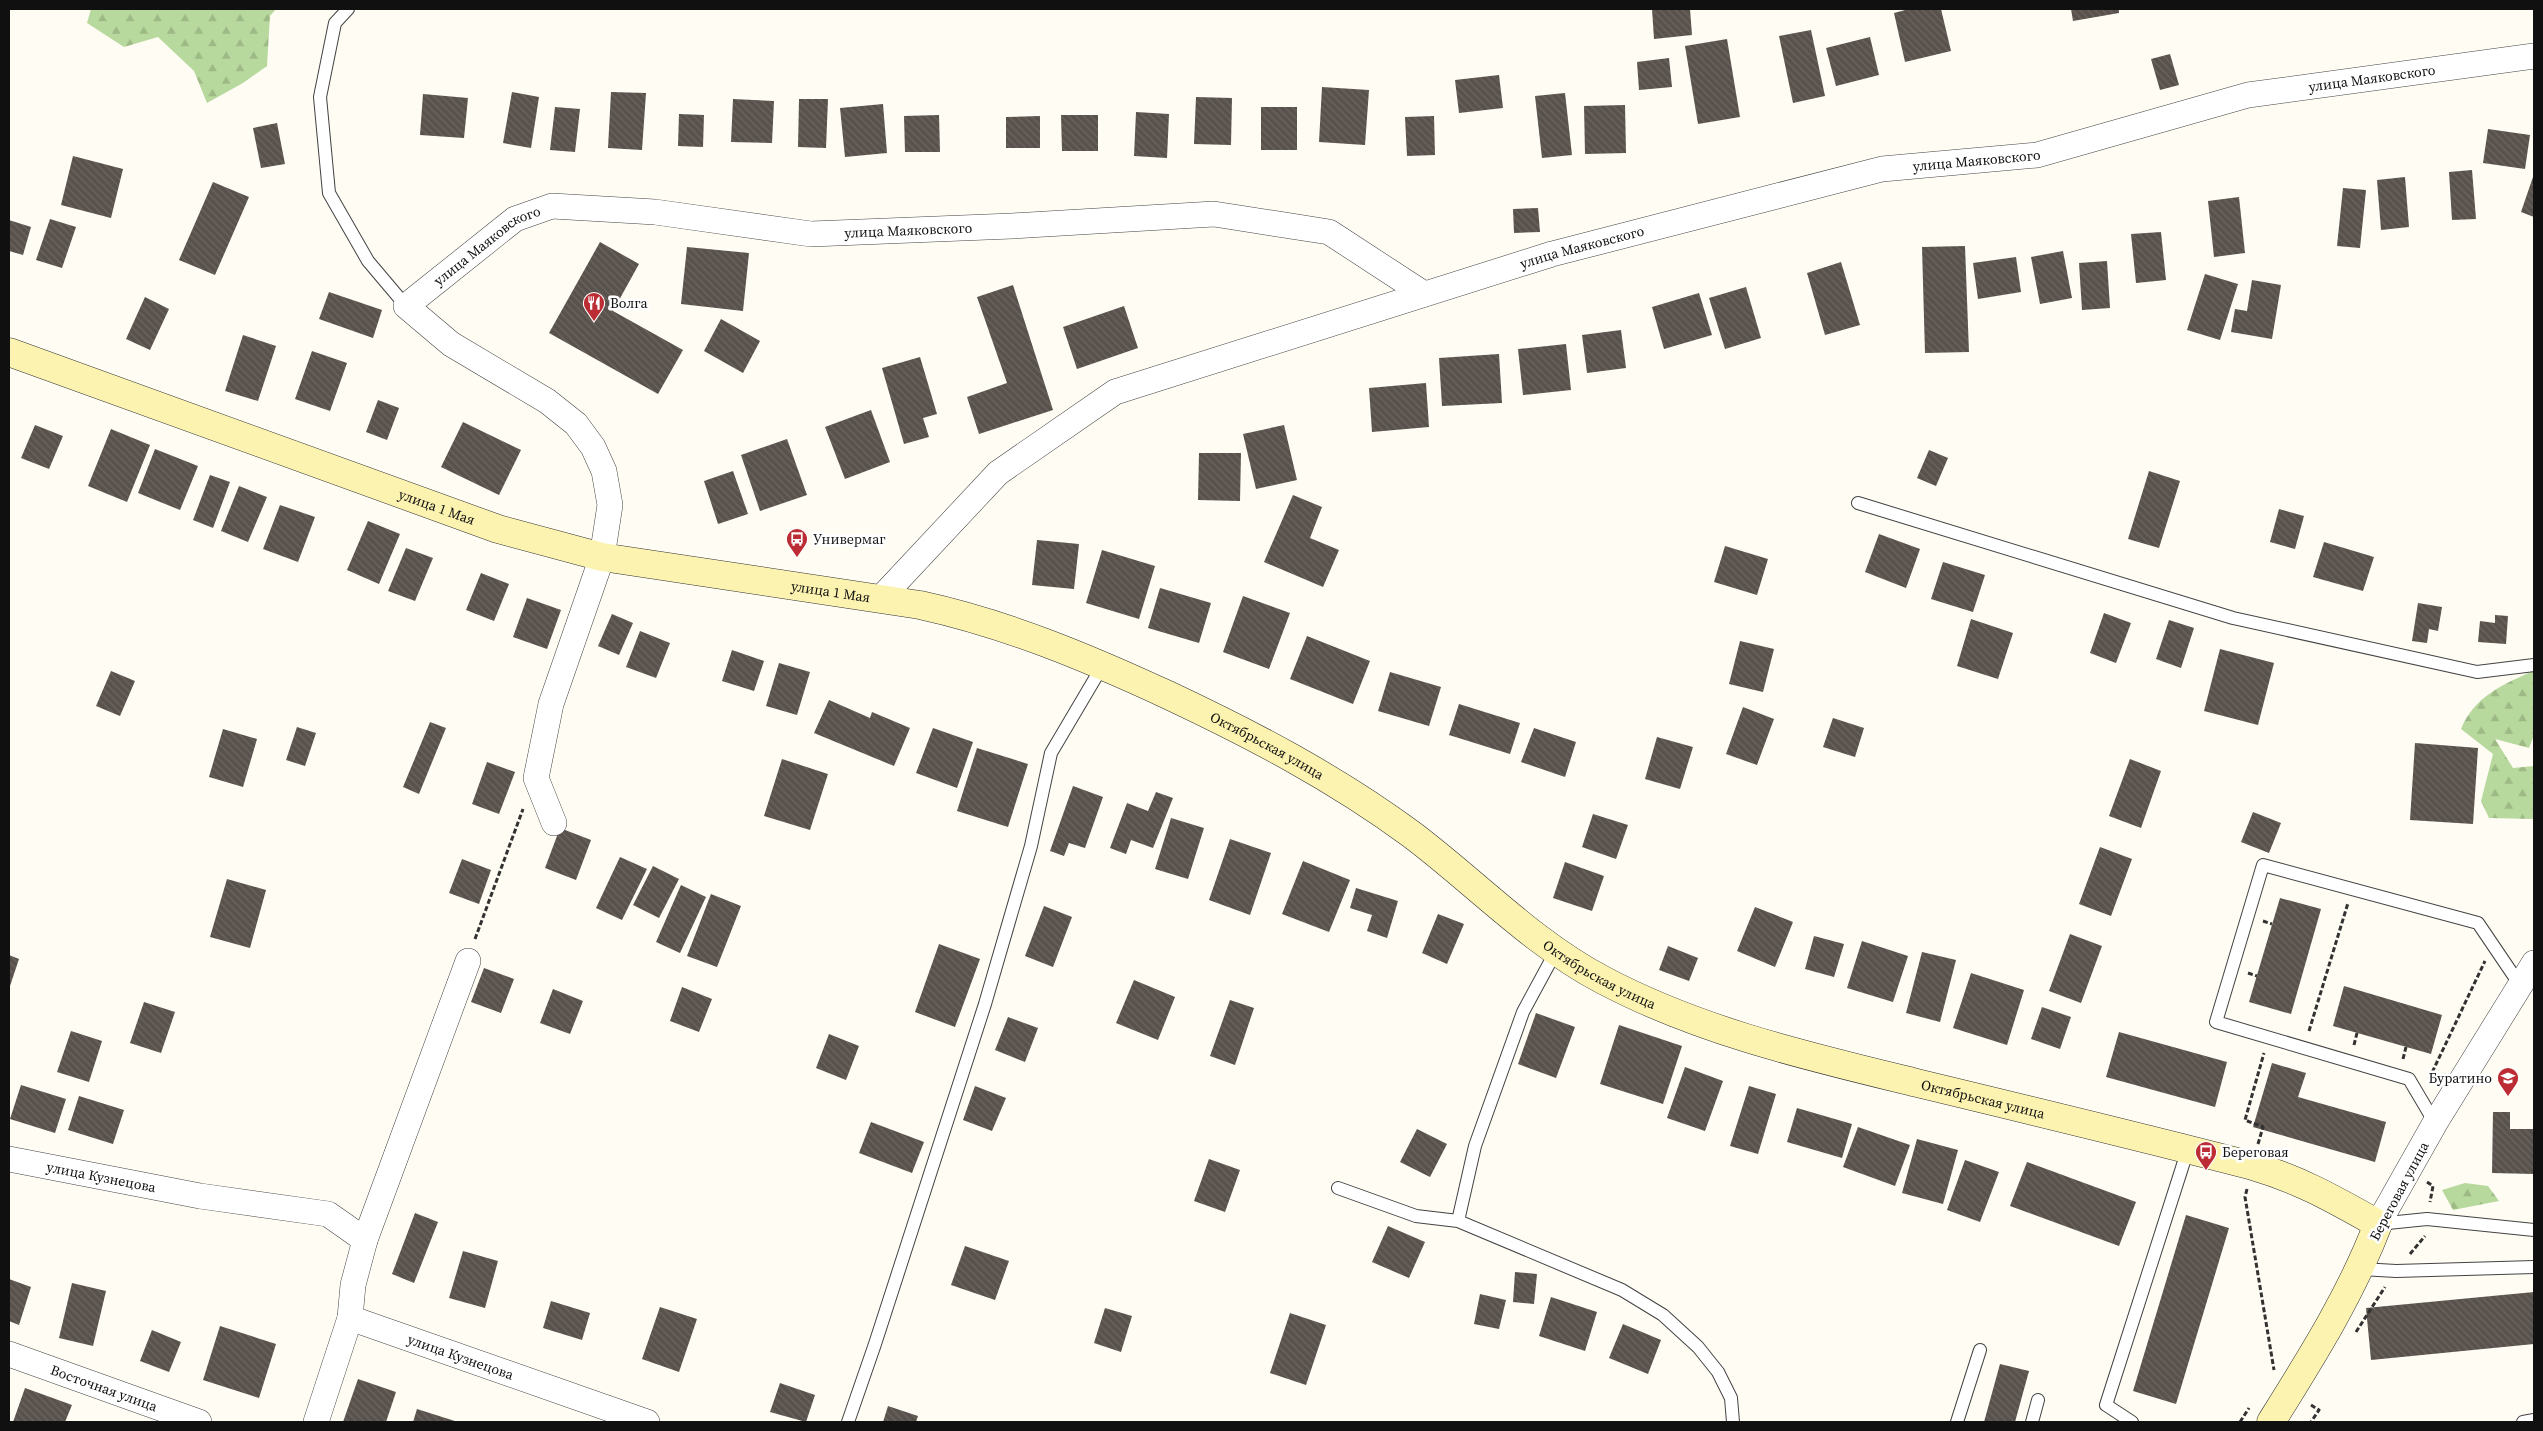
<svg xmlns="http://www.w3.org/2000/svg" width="2543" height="1431" font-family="'Source Serif 4',serif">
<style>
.forest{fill:url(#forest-firs)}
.building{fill:url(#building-back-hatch)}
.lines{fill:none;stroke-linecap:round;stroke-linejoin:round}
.lane-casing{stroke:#434343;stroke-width:14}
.street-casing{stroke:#434343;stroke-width:26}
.secondary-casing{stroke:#323232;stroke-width:29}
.path{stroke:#323232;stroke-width:3;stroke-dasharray:5 2.5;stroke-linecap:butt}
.lane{stroke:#fff;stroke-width:12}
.street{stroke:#fff;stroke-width:25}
.secondary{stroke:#fcf3b1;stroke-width:28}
.labels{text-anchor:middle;stroke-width:5;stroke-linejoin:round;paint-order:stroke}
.street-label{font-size:14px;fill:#101010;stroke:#fff}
.poi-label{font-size:14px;fill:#101010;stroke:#fff;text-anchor:start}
</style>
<defs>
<pattern id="forest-firs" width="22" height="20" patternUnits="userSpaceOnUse" patternTransform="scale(1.25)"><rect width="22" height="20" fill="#b8d99d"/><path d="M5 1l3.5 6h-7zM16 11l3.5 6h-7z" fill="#9db986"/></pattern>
<pattern id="building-back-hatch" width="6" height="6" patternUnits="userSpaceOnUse" patternTransform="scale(1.25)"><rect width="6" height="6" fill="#58514c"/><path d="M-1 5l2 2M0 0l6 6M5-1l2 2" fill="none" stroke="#6b6561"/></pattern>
</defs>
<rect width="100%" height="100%" fill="#fffcf3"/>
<path class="forest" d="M91,9h185l-6,7 -3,50 -24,17 -36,20 -13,-32 -36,-34 -34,10 -37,-24z
M2533,671l1,64 -5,13 -34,-9 18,29 21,-2v53l-45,-1 -8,-17 12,-47 -32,-25c14,-33 41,-44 72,-58z
M2465,1183l23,3 11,15 -46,9 -11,-20z"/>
<path class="building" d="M1652,9h38l2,26 -38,4z
M1909,9h32l10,42 -46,11 -11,-49z
M2071,9h48v4l-46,8z
M1811,30l14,66 -32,7 -14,-67z
M1870,37l9,38 -43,11 -10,-38z
M1727,39l13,78 -42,7 -13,-78z
M2170,54l9,31 -19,5 -9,-31z
M1669,58l3,29 -33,3 -2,-28z
M1499,75l4,33 -44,5 -4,-33z
M1322,87l47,3 -4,55 -46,-3z
M512,92l27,5 -8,51 -28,-5z
M611,92l35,1 -4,57 -34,-2z
M1565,93l7,62 -30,3 -7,-62z
M423,94l45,4 -4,40 -44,-3z
M1196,97l36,1 -1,47 -37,-1z
M733,99l41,2 -2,42 -41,-1z
M799,99h29l-2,49 -28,-1z
M883,104l4,49 -42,4 -5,-49z
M1625,105l1,48 -41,1 -1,-48z
M555,107l25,2 -5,43 -25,-2z
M1261,107h36v43h-36z
M1136,112l33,2 -2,44 -33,-2z
M679,114l25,1 -1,32 -25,-1z
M939,115l1,37h-35l-1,-36z
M1061,115h37v36h-36z
M1040,116v32h-34v-31z
M1434,116l1,39 -28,1 -2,-39z
M277,123l8,41 -24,4 -8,-40z
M2488,129l42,6 -5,34 -42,-6z
M73,156l50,13 -12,49 -50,-13z
M2472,170l4,49 -24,1 -3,-48z
M2534,174v43l-13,-5z
M2405,177l4,50 -28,3 -4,-50z
M213,182l36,15 -34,78 -36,-15z
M2343,188l23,2 -6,58 -23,-2z
M2239,197l6,56 -31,4 -6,-56z
M1538,208l2,24 -26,1 -1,-24z
M50,219l26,8 -14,41 -26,-8z
M9,220l22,7 -8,28 -14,-4z
M2161,232l5,48 -30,3 -5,-49z
M600,242l39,22 -26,47 70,39 -25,44 -109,-61z
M1965,246l4,106 -44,1 -3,-106z
M687,247l62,6 -6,58 -62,-7z
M2063,251l9,47 -32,6 -9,-47z
M2016,257l5,35 -43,7 -5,-36z
M2107,261l3,47 -28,2 -3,-47z
M1841,262l19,63 -35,10 -18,-62z
M2205,274l33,10 -18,56 -33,-10z
M2252,280l29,5 -9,54 -41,-7 4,-23 12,2z
M1013,285l40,125 -74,24 -12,-37 40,-14 -30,-86z
M1746,287l15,51 -36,11 -16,-51z
M329,292l53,18 -9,28 -54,-19z
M1699,293l13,42 -48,14 -12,-42z
M145,297l24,12 -19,41 -24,-11z
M1124,306l14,42 -61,21 -14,-42z
M721,319l39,22 -17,32 -39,-22z
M1621,330l5,38 -39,5 -5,-38z
M243,335l33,11 -18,55 -33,-10z
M1566,344l5,46 -48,5 -5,-46z
M312,351l35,12 -17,48 -35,-12z
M1499,354l3,49 -60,3 -3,-48z
M920,357l17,57 -14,4 6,19 -25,7 -22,-76z
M1426,383l3,44 -57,5 -3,-44z
M378,400l21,8 -12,32 -21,-8z
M871,410l19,52 -45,17 -20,-52z
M463,422l58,28 -22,45 -58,-28z
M35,425l28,11 -14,33 -28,-11z
M1284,425l13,55 -41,9 -13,-55z
M111,429l39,16 -23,57 -39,-16z
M787,439l20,56 -47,16 -19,-56z
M155,449l43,17 -18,44 -42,-17z
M1929,450l19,8 -12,28 -19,-8z
M1199,453h42l-1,48 -42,-1z
M733,471l15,43 -30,10 -14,-43z
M2149,471l31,10 -21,67 -31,-9z
M210,475l20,7 -17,46 -20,-8z
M239,486l28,11 -19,45 -27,-11z
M1293,495l29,12 -12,31 29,12 -16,37 -59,-25z
M280,505l35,12 -17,45 -35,-13z
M2279,509l25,7 -9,33 -25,-7z
M368,521l32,13 -21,50 -32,-14z
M1879,534l41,15 -14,39 -41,-16z
M1037,540l42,4 -5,45 -42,-4z
M2324,542l50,15 -11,34 -50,-14z
M1725,546l43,13 -11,36 -43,-13z
M406,548l27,10 -18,43 -27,-10z
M1102,550l53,16 -16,53 -53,-16z
M1943,562l42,13 -12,37 -42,-13z
M481,573l28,11 -15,37 -28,-11z
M1160,588l51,15 -12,40 -51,-15z
M1243,596l47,17 -21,56 -46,-17z
M527,598l34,12 -14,39 -34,-12z
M2418,603l24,4 -4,24 -9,-2 -2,14 -15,-2z
M2104,613l27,10 -15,40 -26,-10z
M612,614l21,9 -14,32 -21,-9z
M2495,615l13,1 -2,28 -28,-2 2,-21 15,2z
M1971,619l42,14 -15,46 -41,-13z
M2169,620l25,8 -13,40 -25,-9z
M640,631l30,12 -14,35 -30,-11z
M1307,636l63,25 -17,43 -63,-25z
M1740,641l34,8 -11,43 -34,-8z
M2220,649l54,14 -16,62 -54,-14z
M732,650l32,11 -10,30 -32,-10z
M779,663l31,9 -13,43 -31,-9z
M111,671l24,10 -15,35 -24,-10z
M1390,672l51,15 -12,39 -51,-15z
M829,700l41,18 2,-6 38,16 -16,38 -80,-33z
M1459,704l61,19 -10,31 -61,-19z
M1743,707l31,12 -17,46 -31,-11z
M1833,718l31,10 -9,29 -32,-10z
M430,722l16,6 -27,66 -16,-7z
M297,727l19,6 -11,33 -19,-6z
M933,728l40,14 -16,46 -41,-15z
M1534,728l42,14 -11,35 -44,-15z
M223,729l34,10 -14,48 -34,-10z
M1657,737l36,10 -13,42 -35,-10z
M2415,743l63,5 -5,76 -63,-4z
M977,748l51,16 -20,63 -51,-16z
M782,759l46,15 -18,56 -46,-14z
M2130,759l31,12 -20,57 -32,-12z
M487,762l28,10 -16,42 -27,-10z
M1073,786l30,11 -18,51 -16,-5 -5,13 -14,-5z
M1156,792l17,6 -20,50 -22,-8 -5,14 -16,-6 17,-45 21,8z
M2253,812l28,11 -12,30 -28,-11z
M1593,814l35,11 -12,34 -34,-12z
M1171,818l33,10 -16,51 -33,-10z
M560,828l31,12 -15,40 -31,-12z
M1230,839l41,14 -21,62 -41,-15z
M2100,847l32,12 -21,57 -32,-12z
M620,857l27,12 -25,51 -26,-12z
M462,859l29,11 -12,34 -30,-11z
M1303,861l47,19 -21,52 -47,-18z
M1565,862l39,14 -12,35 -39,-13z
M653,866l26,13 -20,39 -26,-13z
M227,879l39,11 -16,58 -40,-11z
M681,885l25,12 -26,56 -24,-11z
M1356,888l42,13 -11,37 -20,-7 5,-16 -22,-7z
M711,894l30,12 -24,61 -30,-11z
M2280,898l41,11 -30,105 -42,-12z
M1044,906l28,11 -19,50 -28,-11z
M1755,907l38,15 -18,45 -38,-16z
M1438,914l26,10 -17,40 -25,-11z
M2070,934l32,12 -21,57 -32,-12z
M1814,936l30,8 -10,33 -29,-8z
M1862,941l46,15 -15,46 -46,-14z
M939,944l41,15 -25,68 -40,-15z
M1668,946l30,12 -9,23 -30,-11z
M1922,952l34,8 -16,62 -34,-9z
M9,955l10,4 -10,30z
M484,968l30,11 -13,34 -30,-11z
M1971,973l53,17 -17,55 -54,-17z
M1134,980l41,17 -17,43 -42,-17z
M2344,986l98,29 -11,39 -98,-28z
M682,987l30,12 -13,33 -29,-11z
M553,989l30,12 -13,33 -30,-11z
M1230,1000l24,8 -19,57 -25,-9z
M144,1002l31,10 -14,41 -31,-10z
M2042,1007l29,10 -11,32 -29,-10z
M1536,1013l39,14 -19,51 -38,-14z
M1008,1017l30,11 -13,34 -30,-12z
M1619,1025l63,21 -19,58 -63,-20z
M71,1031l31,10 -13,41 -32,-10z
M2119,1032l108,30 -12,45 -109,-30z
M829,1034l30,12 -13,34 -30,-12z
M2272,1063l34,10 -8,24 88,25 -11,40 -122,-35z
M1685,1067l38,14 -18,50 -38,-13z
M21,1085l45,14 -11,34 -45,-14z
M975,1086l31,12 -14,33 -29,-11z
M1749,1086l27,8 -18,60 -28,-8z
M79,1096l45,14 -11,34 -45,-14z
M1797,1108l55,16 -10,34 -55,-16z
M2493,1112h17v17h24v45l-42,-1z
M871,1122l53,20 -12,31 -53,-20z
M1858,1127l52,18 -15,41 -52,-19z
M1417,1129l30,15 -17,33 -30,-15z
M1917,1139l41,11 -15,54 -41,-11z
M1209,1159l31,11 -15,42 -31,-11z
M1965,1160l34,12 -19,50 -33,-12z
M2027,1162l109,40 -17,44 -109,-40z
M415,1213l23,9 -24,61 -22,-9z
M2186,1215l43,13 -53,176 -43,-13z
M1388,1226l37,16 -16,36 -37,-16z
M965,1246l44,15 -14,39 -44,-15z
M463,1251l35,10 -13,47 -36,-10z
M1515,1272l22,2 -3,30 -21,-2z
M9,1279l22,8 -12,38 -10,-4z
M72,1283l34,8 -13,55 -34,-8z
M2534,1292v52l-163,16 -5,-52z
M1480,1294l26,6 -7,29 -25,-5z
M1551,1297l46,15 -12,39 -46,-15z
M551,1301l39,12 -8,27 -39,-12z
M660,1307l37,12 -18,53 -37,-13z
M1105,1308l27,8 -11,36 -27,-9z
M1290,1313l36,12 -20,60 -36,-12z
M1623,1324l38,16 -13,34 -39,-16z
M220,1326l56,18 -17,54 -56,-18z
M152,1330l29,12 -12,30 -29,-11z
M2000,1364l29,7 -14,51h-31z
M358,1379l38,13 -10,30h-43z
M780,1383l35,12 -9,27 -36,-10z
M25,1388l47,17 -7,17h-52z
M888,1406l30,10 -2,6h-33z
M417,1409l41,13h-45z"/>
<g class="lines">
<g class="lane-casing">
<path id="lane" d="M348,9l-13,14 -15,74 9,96 39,68 38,45
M1858,503l375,115 244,54 57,-7
M2435,1123l-26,-44 -193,-57 47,-157 215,58 42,62
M1338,1188l78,28 42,5 164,69 41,25 35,32 20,25 13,26 2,24
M1458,1221l17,-75 48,-134 33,-61
M2378,1224l49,-5 107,11
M2361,1269l35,2 138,-4
M848,1422l27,-78 110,-340 46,-158 20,-93 52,-88
M1957,1422l23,-72
M2032,1422l6,-22
M2132,1422l-26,-17 82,-256
M2523,1422l11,-2"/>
</g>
<g class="street-casing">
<g id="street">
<path id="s1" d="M880,599l118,-126 117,-81 437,-138 330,-85 155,-14 211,-60 286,-39"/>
<path id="s2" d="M554,823l-18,-45 15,-74 51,-147 8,-52 -6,-34 -11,-24 -17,-23 -29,-23 -96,-57 -45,-38 109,-87 37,-13 103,6 156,22 201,-8 202,-12 115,18 95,62"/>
<path id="s3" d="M9,1159l191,37 128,18 37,26 -12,45 -3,33 297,104"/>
<path d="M2378,1224l57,-101 99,-160"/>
<path d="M365,1240l103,-279"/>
<path id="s4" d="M9,1354l190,68"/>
<path d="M316,1422l34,-104"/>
</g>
</g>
<g class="secondary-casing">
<g id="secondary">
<path id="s5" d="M9,352l489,177 104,28 318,48c87,19 168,53 248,90 85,40 167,83 243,139 64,48 121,109 192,146 98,52 208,77 314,103 112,27 224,54 336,83 48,14 82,34 125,58 -27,71 -67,134 -107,198"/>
</g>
</g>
<path class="path" d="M2263,921l9,3
M475,939l48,-130
M2248,973l9,3
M2309,1031l39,-128
M2354,1045l3,-12
M2403,1059l3,-12
M2429,1079l56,-118
M2258,1144l5,-17 -18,-7 19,-67
M2427,1182l6,4 -3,16
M2247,1189l-2,8 29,173
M2410,1254l15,-18
M2356,1332l29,-45
M2311,1405l8,5 -8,12
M2240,1422l9,-14"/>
<use href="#lane" class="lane"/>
<use href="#street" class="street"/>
<use href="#secondary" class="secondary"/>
</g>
<defs>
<g id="restaurant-pin" transform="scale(1.125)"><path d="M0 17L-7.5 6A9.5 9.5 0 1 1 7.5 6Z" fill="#bc2c34" stroke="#fff"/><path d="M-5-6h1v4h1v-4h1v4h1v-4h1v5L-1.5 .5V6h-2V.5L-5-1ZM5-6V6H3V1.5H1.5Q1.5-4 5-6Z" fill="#fff"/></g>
<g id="bus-pin" transform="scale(1.125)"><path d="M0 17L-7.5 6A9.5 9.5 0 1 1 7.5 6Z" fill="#bc2c34" stroke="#fff"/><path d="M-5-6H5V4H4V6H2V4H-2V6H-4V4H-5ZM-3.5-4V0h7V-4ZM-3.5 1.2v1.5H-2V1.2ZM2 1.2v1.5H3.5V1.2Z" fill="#fff"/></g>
<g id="school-pin" transform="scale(1.125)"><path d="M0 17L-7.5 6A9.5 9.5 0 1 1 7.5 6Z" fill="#bc2c34" stroke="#fff"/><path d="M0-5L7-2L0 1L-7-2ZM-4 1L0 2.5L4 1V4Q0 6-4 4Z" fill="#fff"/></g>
</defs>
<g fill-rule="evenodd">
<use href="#restaurant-pin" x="594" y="303"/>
<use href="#bus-pin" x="797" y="539"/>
<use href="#school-pin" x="2508" y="1078"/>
<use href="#bus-pin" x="2206" y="1152"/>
</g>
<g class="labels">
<g class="street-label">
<text dy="5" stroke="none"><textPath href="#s1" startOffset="1614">улица Маяковского</textPath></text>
<text dy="5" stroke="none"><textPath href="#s1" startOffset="1209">улица Маяковского</textPath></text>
<text dy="5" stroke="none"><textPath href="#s2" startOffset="1166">улица Маяковского</textPath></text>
<text dy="5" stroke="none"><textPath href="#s1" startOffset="804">улица Маяковского</textPath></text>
<text dy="5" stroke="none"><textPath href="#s2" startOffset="731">улица Маяковского</textPath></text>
<text dy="5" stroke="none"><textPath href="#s5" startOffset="455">улица 1 Мая</textPath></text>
<text dy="5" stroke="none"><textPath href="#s5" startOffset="859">улица 1 Мая</textPath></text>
<text dy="5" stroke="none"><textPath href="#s5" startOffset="1325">Октябрьская улица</textPath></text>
<text dy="5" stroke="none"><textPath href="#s5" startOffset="1730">Октябрьская улица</textPath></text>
<text dy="5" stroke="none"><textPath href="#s5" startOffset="2135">Октябрьская улица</textPath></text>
<text dy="5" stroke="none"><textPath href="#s3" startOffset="94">улица Кузнецова</textPath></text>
<text transform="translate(2399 1191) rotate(-62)" y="5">Береговая улица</text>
<text dy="5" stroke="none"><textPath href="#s3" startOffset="566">улица Кузнецова</textPath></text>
<text dy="5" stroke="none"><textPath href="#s4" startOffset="101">Восточная улица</textPath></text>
</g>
<g class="poi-label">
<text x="610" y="308">Волга</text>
<text x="813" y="544">Универмаг</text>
<text x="2492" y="1083" text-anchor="end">Буратино</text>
<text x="2222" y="1157">Береговая</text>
</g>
</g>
<rect width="2543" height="1431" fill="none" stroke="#101010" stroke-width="20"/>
</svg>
